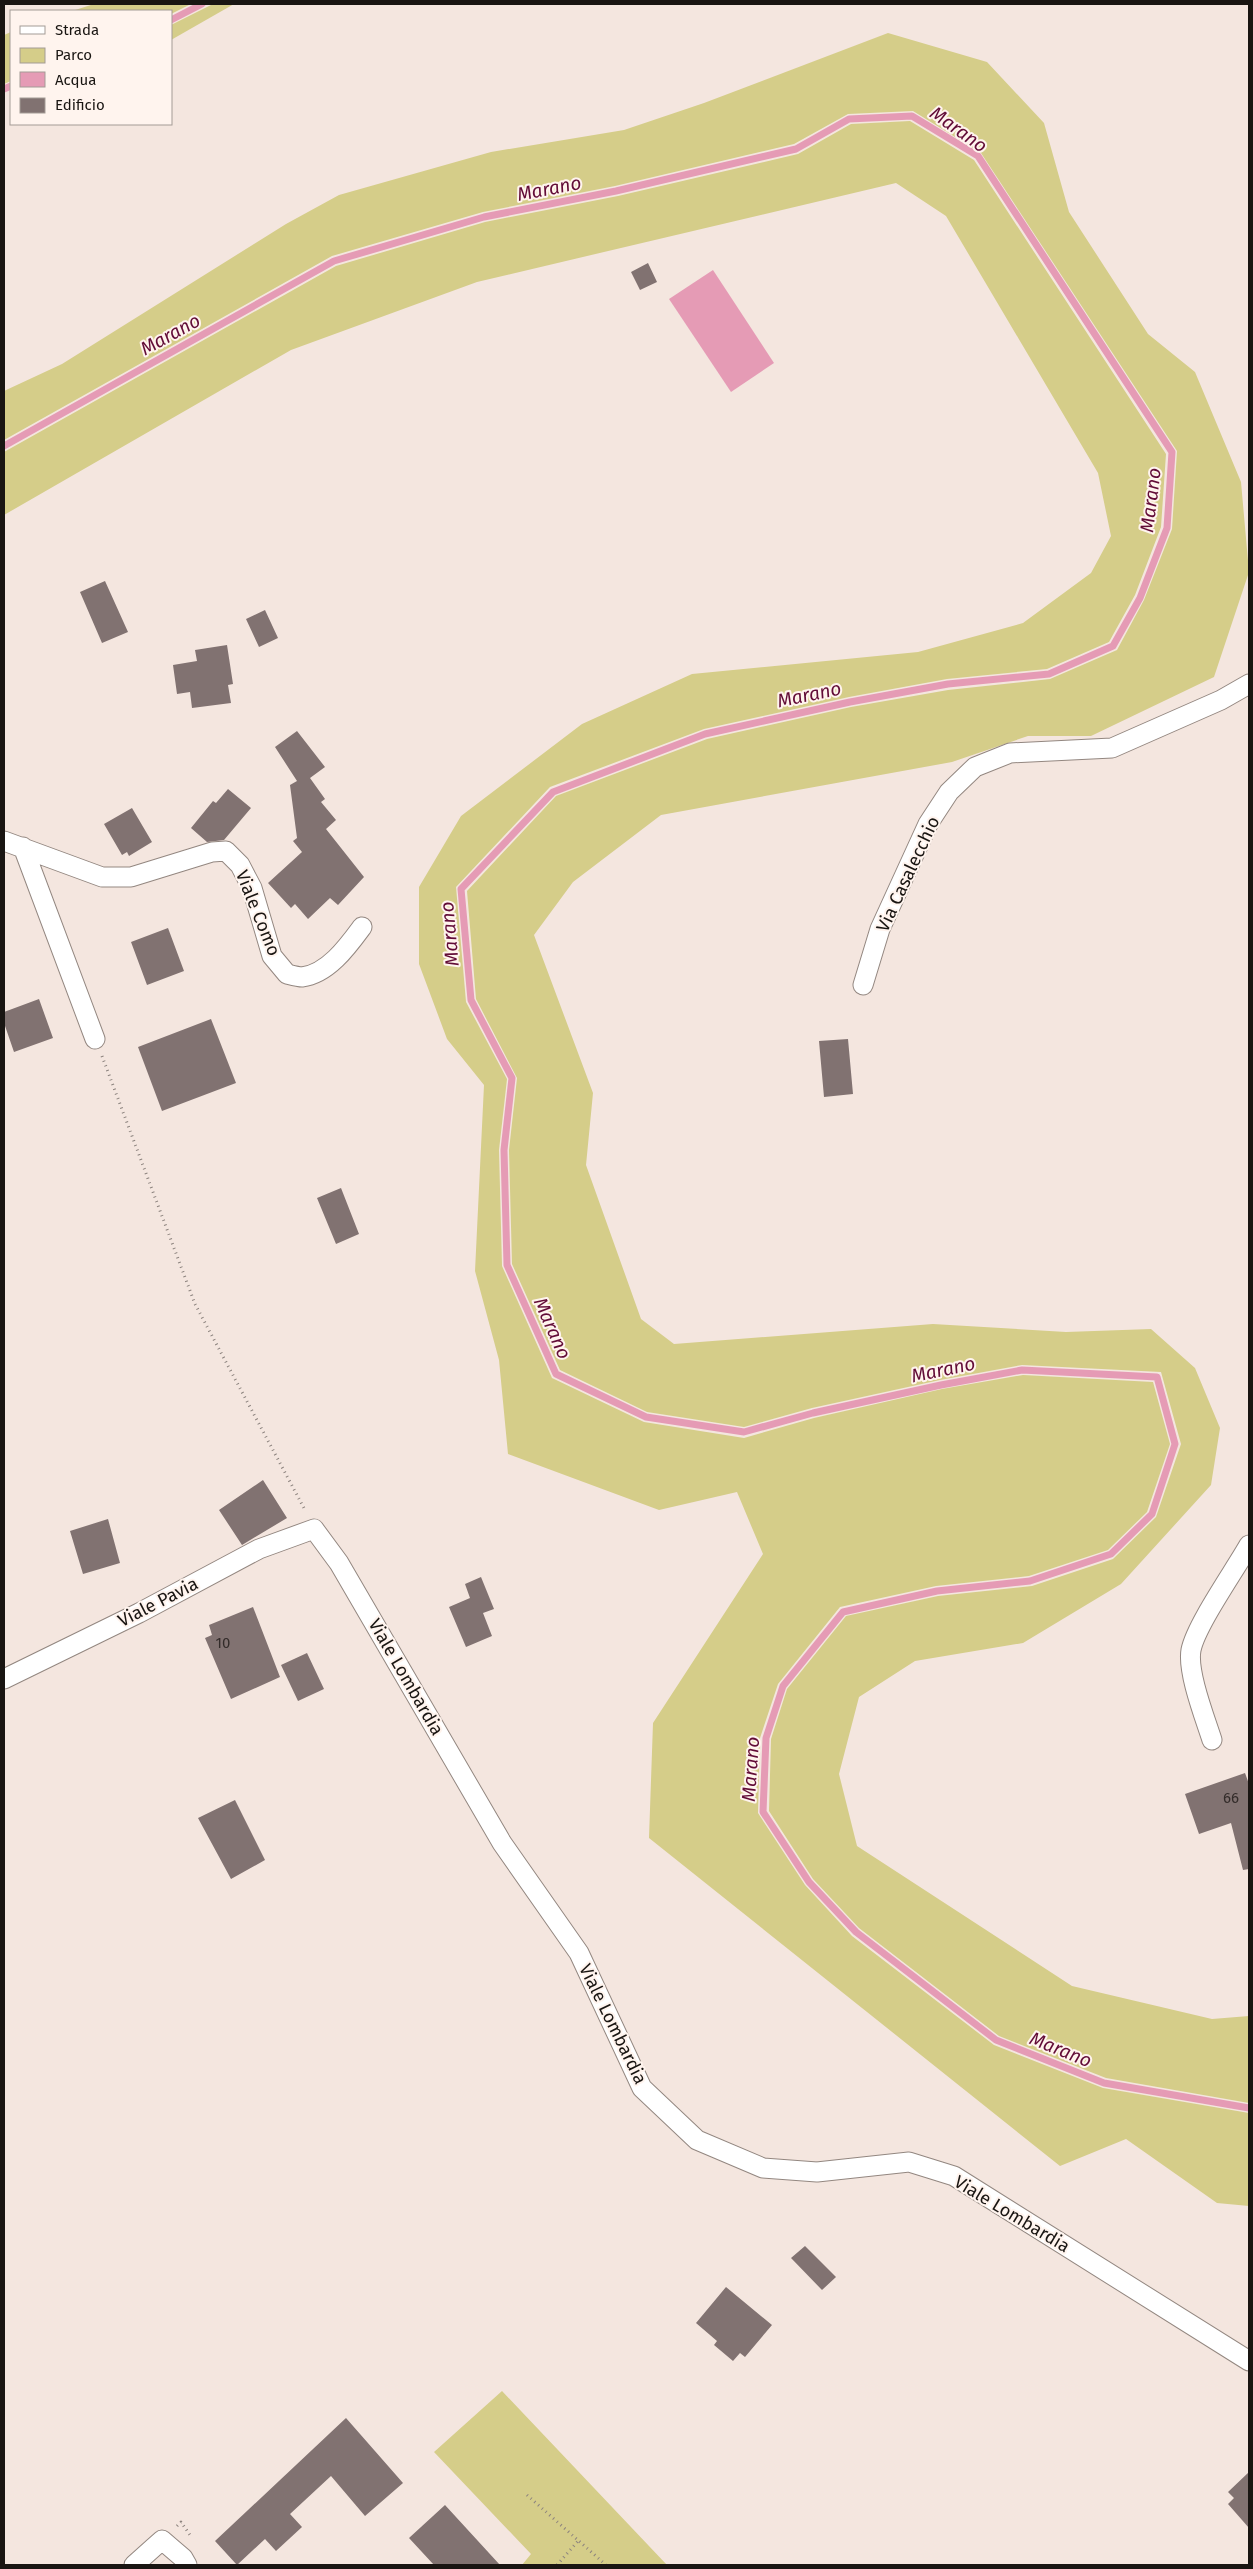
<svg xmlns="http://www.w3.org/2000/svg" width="1253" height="2569" font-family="'Fira Sans',sans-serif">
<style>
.green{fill:#d5cd89}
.water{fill:#e59bb5}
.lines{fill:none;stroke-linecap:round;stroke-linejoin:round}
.stream{stroke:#e59bb5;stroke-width:7}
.building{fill:#817271}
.minor-casing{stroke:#938780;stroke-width:21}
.path{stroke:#8c837e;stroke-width:3;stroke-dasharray:1 4;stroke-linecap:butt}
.minor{stroke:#fff;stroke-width:19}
.labels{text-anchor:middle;stroke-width:4;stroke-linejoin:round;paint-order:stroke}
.number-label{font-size:15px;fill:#332c2a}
.street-label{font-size:18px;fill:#191512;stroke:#fff4ee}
.water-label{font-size:19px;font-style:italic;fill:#620c37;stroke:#fff4ee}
</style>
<rect width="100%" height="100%" fill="#f4e6df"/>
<path class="green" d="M94,4h97l-20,10v-3h-99z
M213,4h21l-63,36v-15z
M11,32v49l-7,3v-49z
M888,33l99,29 57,61 25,89 79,122 47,38 46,110 8,90 -35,105 -123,59h-63l-76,26 -291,53 -88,67 -39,53 59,158 -7,72 55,154 33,25 259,-20 133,8 85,-3 44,39 25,60 -9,57 -90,99 -98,59 -108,18 -56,36 -20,77 18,72 215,140 140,33 37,-3v87l-143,-25 -107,-42 -140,-108 -46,-49 -44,-68 2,-72 16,-50 59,-73 92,-20 94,-10 81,-27 43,-42 25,-73 -20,-72 -139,-7 -82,15 -128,28 -68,19 -97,-15 -87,-42 -48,-106 -3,-114 8,-72 -41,-79 -9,-108 89,-95 151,-57 144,-32 97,-17 102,-11 67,-29 27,-50 28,-71 5,-78 -196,-298 -68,-42 -65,3 -54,30 -179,42 -132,26 -151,44 -328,184v-49l58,-27 224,-140 53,-29 152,-43 133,-22 80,-27z
M910,121l64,39 192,294 -5,73 -26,68 -26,47 -62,27 -100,10 -98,18 -145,32 -154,58 -94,100 10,115 41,77 -8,71 3,116 50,112 92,44 100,16 70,-20 128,-29 81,-14 130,7 17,62 -23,68 -39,38 -79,26 -93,10 -96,21 -62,77 -18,54 -2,75 47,72 47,51 142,109 109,43 146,25v93l-32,-3 -91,-64 -66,27 -411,-328 4,-115 110,-169 -26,-62 -78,18 -151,-56 -9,-94 -24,-89 9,-186 -37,-46 -28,-75v-77l42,-71 121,-92 110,-50 226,-22 105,-29 68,-50 20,-37 -13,-63 -152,-257 -50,-33 -419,99 -186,68 -287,165v-63l332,-186 149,-44 133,-26 180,-42 53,-30z
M502,2391l165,174h-145l9,-11 -97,-102z"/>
<path class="water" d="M713,270l61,93 -43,29 -62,-93z"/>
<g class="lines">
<path class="stream" d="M171,20l31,-16
M4,89l7,-3
M4,446l330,-185 150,-44 132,-26 180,-42 53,-30 63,-3 66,40 194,296 -5,76 -27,70 -27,48 -64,28 -101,10 -98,18 -145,32 -152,58 -92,97 10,111 41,78 -8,72 3,115 49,109 90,43 98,15 69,-19 128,-28 81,-15 135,7 18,67 -23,70 -41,40 -81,27 -93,10 -94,21 -60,74 -17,52 -3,74 46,70 47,50 140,108 108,43 145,25"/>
</g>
<path class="building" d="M648,263l9,19 -17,8 -9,-18z
M105,581l23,51 -26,11 -22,-51z
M265,610l13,28 -19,9 -13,-28z
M227,645l6,39 -5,1 3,18 -39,5 -2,-16 -13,2 -4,-29 24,-4 -2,-11z
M297,731l28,36 -15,11 15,21 -4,3 15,18 -10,9 38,48 -26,28 -8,-7 -22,21 -13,-15 -4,4 -23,-25 34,-31 -9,-11 4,-3 -7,-53 7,-4 -22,-34z
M228,789l23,19 -27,32 -17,2 -16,-14 22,-27 3,2z
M132,808l20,34 -23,14 -2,-4 -5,3 -18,-31z
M168,928l16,43 -37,14 -16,-43z
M39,999l14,39 -39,14 -10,-29v-11z
M211,1019l25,64 -74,28 -24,-64z
M848,1039l5,55 -29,3 -5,-56z
M341,1188l18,46 -23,10 -19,-46z
M263,1480l24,38 -45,27 -23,-35z
M108,1519l12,44 -37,11 -13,-43z
M481,1577l13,32 -11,4 9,23 -26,11 -17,-40 21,-9 -5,-14z
M253,1607l27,70 -49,22 -26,-61 7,-3 -3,-10z
M307,1653l17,36 -26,12 -17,-36z
M1245,1773l4,11v85l-6,1 -12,-47 -32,11 -14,-40z
M235,1800l30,60 -34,19 -33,-61z
M805,2246l31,31 -14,13 -31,-32z
M726,2287l46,38 -27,32 -5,-4 -7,8 -19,-16 3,-4 -21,-18z
M346,2418l57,65 -38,33 -34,-40 -41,38 12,13 -26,24 -11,-12 -28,26 -22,-24z
M1249,2472v56l-21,-24 6,-6 -6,-6z
M445,2505l55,60h-66l-25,-27z"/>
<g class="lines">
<g class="minor-casing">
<path id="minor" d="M4,841l98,36h29l81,-25 14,-1 14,14 12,23 20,68 15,18c4,1 11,3 15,3 26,-3 46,-31 60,-50
M23,847l72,192
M863,985l17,-56 48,-105 21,-32 26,-25 35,-14 102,-5 109,-48 28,-16
M4,1679l135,-66 120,-64 55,-20 25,34 163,280 77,110 63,135 55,52 66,28 54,4 92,-10 45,14 295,185
M1212,1740c-7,-22 -25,-68 -21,-90 5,-25 44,-80 58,-105
M134,2565l28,-25 21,18 4,7"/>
</g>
<path class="path" d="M102,1056l93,248 110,206
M527,2495l79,70
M177,2526l4,-4 9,13
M557,2565l21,-24"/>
<use href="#minor" class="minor"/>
</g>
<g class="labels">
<g class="number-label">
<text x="223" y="1648">10</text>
<text x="1231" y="1803">66</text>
</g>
<g class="street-label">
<text transform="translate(908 874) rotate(-65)" y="6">Via Casalecchio</text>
<text transform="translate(258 913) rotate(68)" y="6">Viale Como</text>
<text transform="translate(158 1602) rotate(-27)" y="6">Viale Pavia</text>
<text transform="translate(406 1677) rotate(60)" y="6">Viale Lombardia</text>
<text transform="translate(613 2024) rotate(64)" y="6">Viale Lombardia</text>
<text transform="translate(1012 2214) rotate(31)" y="6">Viale Lombardia</text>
</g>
<g class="water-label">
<text transform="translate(959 129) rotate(35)" y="7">Marano</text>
<text transform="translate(549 188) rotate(-11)" y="7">Marano</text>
<text transform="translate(170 334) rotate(-29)" y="7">Marano</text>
<text transform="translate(1150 500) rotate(-83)" y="7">Marano</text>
<text transform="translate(809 694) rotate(-12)" y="7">Marano</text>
<text transform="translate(449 934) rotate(-95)" y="7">Marano</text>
<text transform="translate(553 1328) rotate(66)" y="7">Marano</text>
<text transform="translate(943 1369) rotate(-12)" y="7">Marano</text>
<text transform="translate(750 1769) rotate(-86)" y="7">Marano</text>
<text transform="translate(1061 2049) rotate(22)" y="7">Marano</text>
</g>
</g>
<rect width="1253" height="2569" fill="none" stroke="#191512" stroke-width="10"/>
<rect x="10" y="10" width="162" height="115" fill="#fff4ee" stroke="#a39b96"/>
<rect x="20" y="26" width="25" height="8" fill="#ffffff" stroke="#a39b96"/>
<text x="55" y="35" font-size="15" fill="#191512">Strada</text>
<rect x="20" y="48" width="25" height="15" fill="#d5cd89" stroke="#a39b96"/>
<text x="55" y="60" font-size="15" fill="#191512">Parco</text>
<rect x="20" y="72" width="25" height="15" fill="#e59bb5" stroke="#a39b96"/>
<text x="55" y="85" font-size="15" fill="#191512">Acqua</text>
<rect x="20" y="98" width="25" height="15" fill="#817271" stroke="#a39b96"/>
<text x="55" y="110" font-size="15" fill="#191512">Edificio</text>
</svg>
